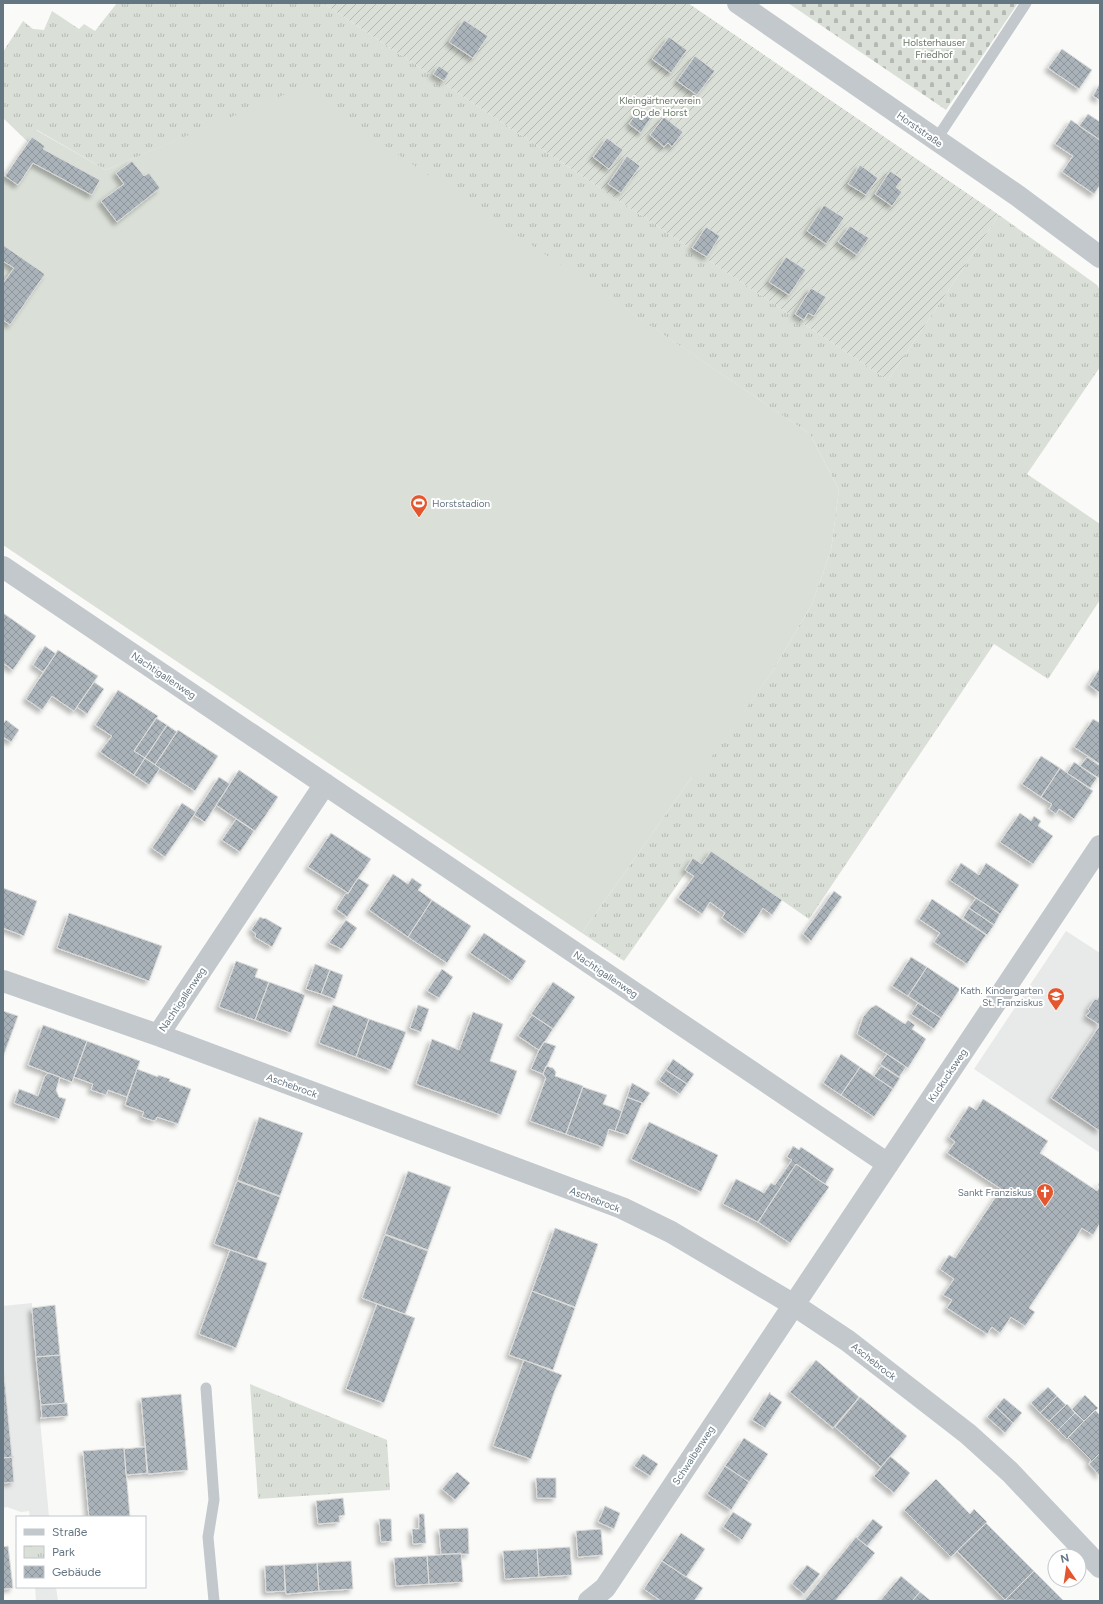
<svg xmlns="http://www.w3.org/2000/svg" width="1103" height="1604" font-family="Figtree,sans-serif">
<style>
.built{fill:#e8e9e9}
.grass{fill:#dadfd7}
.cemetery{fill:url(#cemetery-stones)}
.park{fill:url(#park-tufts)}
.garden{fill:url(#garden-furrows)}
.building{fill:url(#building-cross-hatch);stroke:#dcdcda;filter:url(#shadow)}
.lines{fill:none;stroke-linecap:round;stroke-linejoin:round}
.lane{stroke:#c3c8cc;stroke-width:11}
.street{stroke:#c3c8cc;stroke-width:22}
.labels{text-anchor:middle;stroke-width:4;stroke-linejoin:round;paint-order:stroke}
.park-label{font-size:10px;fill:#687a64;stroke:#fff}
.street-label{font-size:10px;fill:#657683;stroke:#fff}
.poi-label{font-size:10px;fill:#657683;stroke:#fff;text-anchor:end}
</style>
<defs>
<pattern id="cemetery-stones" width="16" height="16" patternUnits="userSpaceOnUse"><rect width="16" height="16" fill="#dadfd7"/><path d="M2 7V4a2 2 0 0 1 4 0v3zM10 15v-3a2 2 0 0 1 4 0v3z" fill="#b4b9b4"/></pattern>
<pattern id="park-tufts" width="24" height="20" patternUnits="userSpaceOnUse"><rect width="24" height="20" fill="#dadfd7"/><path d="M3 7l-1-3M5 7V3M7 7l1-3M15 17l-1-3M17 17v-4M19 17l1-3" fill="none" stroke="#b4b9b4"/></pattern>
<pattern id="garden-furrows" width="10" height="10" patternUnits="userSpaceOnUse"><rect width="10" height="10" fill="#dadfd7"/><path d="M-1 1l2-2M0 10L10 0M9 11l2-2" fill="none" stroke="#b4b9b4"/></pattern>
<pattern id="building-cross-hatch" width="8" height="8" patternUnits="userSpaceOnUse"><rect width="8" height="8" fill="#aab3b9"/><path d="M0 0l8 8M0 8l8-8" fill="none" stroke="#8e969c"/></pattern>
<filter id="shadow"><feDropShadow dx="-3.5" dy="3.5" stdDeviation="2" flood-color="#0004"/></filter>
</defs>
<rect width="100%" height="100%" fill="#fafaf8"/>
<path class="built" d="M1066,931l34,22v200l-126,-84z
M32,1303v5l23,-3 10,97 2,1 1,12 -28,4 9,98h-19l-1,-6 -8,1 -14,-5 -4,1v-202z
M35,1587h21l2,14h-22z"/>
<path class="grass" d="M300,87l510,347 29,56 -8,60 -19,54 -38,65 -77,109 -5,-1 -110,156 -579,-388v-366l33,-49 70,40z"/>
<path class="cemetery" d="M788,3h230l-72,107z"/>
<path class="park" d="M117,3h206l565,377 111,-165 98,70 3,5v77l-73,107 73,50v76l-52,79 -54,-35 -185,275 -98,-68 -9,13 -9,-6 -8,11 2,2 -63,90 -42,-28 110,-156h5l77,-108 38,-65 19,-54 8,-60 -29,-56 -510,-346 -194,82 -69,-40 -9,12 -25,-24v-66l20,-31 10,8 11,1 8,-19 27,18 5,-5 11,7z
M250,1384l137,56 3,50 -132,9z"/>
<path class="garden" d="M323,3h365l311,212 -111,165z"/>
<path class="building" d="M464,20l24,16 -15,22 -24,-16z
M669,37l18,13 -16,23 -19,-14z
M1062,49l30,21 -13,19 -31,-21z
M695,56l20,15 -18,24 -20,-14z
M439,66l10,7 -5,8 -11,-7z
M1100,83v17l-7,-4z
M640,108l12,8 -11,17 -12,-9z
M1088,114l12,8v18l-21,-14z
M664,117l19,15 -11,15 -4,-4 -4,4 -14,-12z
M1071,120l29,20v45l-6,9 -32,-22 11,-16 -18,-12z
M32,137l13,9 -2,3 57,31 -8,15 -59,-32 -15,22 -13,-9z
M607,138l16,12 -14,19 -16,-12z
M627,156l13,10 -19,27 -13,-9z
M132,161l12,15 5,-3 11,15 -43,34 -16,-21 23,-17 -8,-11z
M860,165l18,13 -12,17 -18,-11z
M890,171l12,8 -6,8 6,5 -10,14 -17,-12z
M824,205l20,13 -18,26 -19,-13z
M850,226l19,12 -12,17 -19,-13z
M706,227l14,9 -13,21 -15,-9z
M3,245l42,29 -35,51 -7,-5v-37l11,-15 -11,-7z
M786,257l20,13 -17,25 -20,-13z
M811,288l15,9 -12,19 -6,-3 -4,7 -9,-6z
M3,613l33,23 -23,34 -10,-7z
M45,646l11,8 -13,18 -10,-7z
M58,650l40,26 -24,35 -22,-15 -10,14 -16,-11z
M1100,668v25l-11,-8z
M94,682l10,7 -17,25 -10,-7z
M118,690l40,26 -24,35 11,7 -11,17 -34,-23 12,-16 -17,-11z
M156,718l11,7 -22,33 -11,-7z
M1093,719l7,4v41l-26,-17z
M6,720l13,10 -8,12 -8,-5v-13z
M167,725l10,7 -22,33 -10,-7z
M178,730l40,26 -23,35 -40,-26z
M1041,756l19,12 -19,29 -19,-13z
M1087,757l13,9 -1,12 -19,-12z
M145,758l15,10 -11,17 -15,-10z
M1074,762l23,16 -7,10 -23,-15z
M1060,768l33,23 -19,28 -15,-10 -3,5 -7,-5 3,-5 -11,-7z
M239,770l39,27 -23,34 -39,-26z
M219,777l11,7 -25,38 -11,-7z
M182,803l14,9 -31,45 -13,-9z
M1020,813l11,8 3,-5 7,5 -3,5 15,10 -20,28 -33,-22z
M236,819l18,12 -14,21 -18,-12z
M331,833l40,26 -23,34 -40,-26z
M711,851l71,49 -10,15 -9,-7 -18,26 -23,-16 3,-5 -15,-11 -8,12 -24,-16 16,-22 -9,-6 8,-12 9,6z
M961,863l18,12 7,-12 33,22 -19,29 -50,-34z
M393,874l15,10 4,-6 10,7 -4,5 14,10 -24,37 -39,-27z
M358,878l11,7 -22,32 -11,-8 10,-16 2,1z
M3,888l34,13 -13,35 -21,-8z
M834,891l8,6 -31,44 -8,-7z
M976,898l24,16 -6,11 -25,-17z
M932,899l54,36 -19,29 -33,-22 6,-9 -21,-14z
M432,900l39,26 -24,37 -39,-26z
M969,908l25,17 -7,10 -24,-17z
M69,913l93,33 -13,35 -92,-33z
M260,917l4,2 1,-1 17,10 -10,19 -17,-10 1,-3 -5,-4z
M346,920l11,8 -15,21 -13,-6z
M484,933l42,28 -14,20 -42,-28z
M911,957l16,10 -19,29 -16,-10z
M236,961l22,8 -3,8 14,5 -14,38 -36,-13z
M315,964l15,6 -9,24 -15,-5z
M927,967l33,22 -19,29 -33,-22z
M442,969l11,8 -14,21 -12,-7z
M330,970l13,5 -8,24 -14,-5z
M269,982l36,13 -14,38 -36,-13z
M553,982l22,15 -22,32 -22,-15z
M1100,995v136l-49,-33 49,-73 -14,-9 4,-5 -2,-2 7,-10 2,1z
M918,1003l23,15 -7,11 -23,-15z
M333,1005l36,14 -13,38 -37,-14z
M418,1005l11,4 -8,23 -11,-4z
M876,1005l29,19 3,-4 7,5 -3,4 14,10 -18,29 -51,-34 6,-17 8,-9z
M3,1011l15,5 -14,38h-1z
M473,1012l30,12 -13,37 27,10 -16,44 -85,-31 16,-45 27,11z
M532,1015l21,14 -14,21 -21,-14z
M369,1019l37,13 -15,38 -35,-13z
M43,1025l44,16 -15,41 -44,-17z
M87,1041l53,20 -13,36 -19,-7 -2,5 -15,-5 2,-6 -19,-7z
M544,1042l12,4 -13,28 -12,-5 8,-19z
M841,1054l19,13 -19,28 -18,-12z
M887,1054l19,13 -7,10 -19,-13z
M673,1059l21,15 -7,10 -21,-14z
M546,1066l7,2 3,4 -1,4 28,10 -17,48 -36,-13 16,-43 -3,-4z
M881,1066l19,12 -7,11 -19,-13z
M860,1067l33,22 -19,28 -33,-22z
M137,1069l21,8v-2l12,4 -1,2 22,8 -13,35 -21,-7 -2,4 -13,-4 2,-5 -19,-7z
M666,1070l21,14 -7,10 -21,-14z
M48,1073l12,4 -4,13 3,7 7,2 -7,20 -45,-16 5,-14 19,7 7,-20z
M632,1083l18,10 -7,10 -16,-6z
M583,1087l24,8 -4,9 19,7 -7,20 -6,-2 -6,18 -37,-13z
M627,1097l15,6 -14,32 -13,-4z
M983,1099l65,42 -8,12 57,38 3,-4 -2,-2 2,-3v41l-7,12 -11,-7 -53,80 6,4 -10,14 -14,-9 -11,16 -8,-6 -5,7 -40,-26 5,-8 -9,-5 11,-16 -14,-10 9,-14 6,3 46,-69 -54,-36 8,-11 -6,-5 20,-31 7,4z
M259,1117l44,16 -23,63 -43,-16z
M649,1122l69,33 -17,37 -70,-33z
M793,1146l6,4 2,-3 33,22 -9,15 -29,-20 -38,58 -35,-18 13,-25 28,14 7,-10 4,2 17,-25 -5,-3z
M796,1164l33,23 -39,56 -32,-21z
M408,1171l43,16 -23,63 -43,-16z
M237,1181l43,16 -23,62 -43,-15z
M555,1228l43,16 -23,63 -43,-16z
M385,1235l43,16 -23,63 -43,-16z
M230,1250l37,13 -31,85 -37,-14z
M532,1291l43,17 -22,62 -44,-15z
M377,1304l38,14 -31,85 -38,-14z
M55,1305l5,50 -24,2 -4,-49z
M60,1355l5,48 -24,2 -5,-48z
M524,1360l38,15 -7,15 -24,69 -38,-13z
M816,1360l43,37 -26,31 -43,-36z
M3,1365l9,91 2,1 -11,1z
M1048,1387l9,9 -17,17 -9,-10z
M770,1392v2l12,8 -17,26 -13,-8z
M181,1394l7,76 -40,4 -7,-76z
M1085,1395l13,13 -14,13 -12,-12z
M1057,1396l9,9 -17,16 -9,-8z
M860,1397l47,39 -26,31 -46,-40z
M1004,1398l18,15 -9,10 -17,-16z
M67,1403l1,13 -28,2h2l-1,-13z
M1067,1404l8,9 -17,17 -9,-9z
M996,1407l17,16 -8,10 -18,-16z
M1095,1410l5,5v38l-11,11 2,-4 -23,-23z
M1075,1413l9,8 -17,18 -9,-9z
M744,1438l24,16 -19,28 -24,-16z
M145,1447l2,26 -21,2 -2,-26z
M124,1448l6,69h-41l-6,-66z
M1100,1453v23l-11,-12z
M643,1454l15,10 -8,12 -16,-10z
M890,1456l20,17 -16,20 -20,-17z
M12,1457l2,25 -11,1v-25z
M725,1466l24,16 -18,28 -24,-16z
M457,1472l13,11 -15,17 -13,-11z
M536,1478h20v20h-19z
M936,1479l34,35 4,-5 13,13 -36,35 -47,-47z
M343,1498l2,17 -6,1 1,6 -22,2 -2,-23z
M605,1506l15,7 -6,16 -16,-7z
M733,1512l19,12 -10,16 -19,-13z
M419,1514h5l2,29 -13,1 -1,-15h7z
M379,1519h12l1,22 -11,1z
M873,1519l10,8 -16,19 -10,-8z
M986,1523l48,48 -29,29 -48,-49z
M468,1528l1,26h-28l-2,-25z
M601,1529l2,26 -25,2 -2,-26z
M681,1533l24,16 -19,28 -24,-16z
M856,1537l19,16 -40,48h-31z
M8,1546l5,42 -10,1v-42z
M570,1547l2,28 -33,2 -2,-28z
M537,1549l2,28 -34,2 -2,-28z
M461,1553l2,29 -34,2 -2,-28z
M427,1556l2,28 -33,2 -2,-28z
M351,1561l2,28 -34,2 -2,-28z
M662,1561l41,27 -9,13h-33l-17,-12z
M317,1563l2,28 -33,3 -2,-29z
M284,1565l1,26 -19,1 -1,-26z
M807,1565l13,9 -16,20 -12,-10z
M1034,1571l30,30 -59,-1z
M901,1576l19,16 -8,9h-32z
M920,1592l11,9h-19z"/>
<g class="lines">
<path class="lane" d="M936,140l90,-137
M206,1388l8,112 -6,37 6,64"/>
<path class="street" d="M738,3l280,193 82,61
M3,567l885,597
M3,981l155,54 464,173 49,24 123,73 54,36 120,93 42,38 90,95
M158,1035l167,-251
M589,1601l16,-13 495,-742"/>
</g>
<defs>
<g id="stadium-pin" transform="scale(0.9)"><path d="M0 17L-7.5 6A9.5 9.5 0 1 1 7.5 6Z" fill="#e4572e" stroke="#fff"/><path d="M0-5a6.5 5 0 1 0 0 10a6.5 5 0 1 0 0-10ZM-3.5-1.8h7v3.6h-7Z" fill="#fff"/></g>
<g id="school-pin" transform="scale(0.9)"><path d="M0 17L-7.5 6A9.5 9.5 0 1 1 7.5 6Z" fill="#e4572e" stroke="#fff"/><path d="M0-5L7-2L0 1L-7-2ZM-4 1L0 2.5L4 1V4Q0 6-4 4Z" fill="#fff"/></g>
<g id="church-pin" transform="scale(0.9)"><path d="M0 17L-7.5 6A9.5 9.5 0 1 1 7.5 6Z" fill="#e4572e" stroke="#fff"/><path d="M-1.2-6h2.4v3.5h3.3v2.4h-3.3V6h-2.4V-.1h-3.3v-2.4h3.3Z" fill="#fff"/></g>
</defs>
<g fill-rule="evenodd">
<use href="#stadium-pin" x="419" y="503"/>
<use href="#school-pin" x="1056" y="996"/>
<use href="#church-pin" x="1045" y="1192"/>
</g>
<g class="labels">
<g class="park-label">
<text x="934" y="46">Holsterhauser<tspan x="934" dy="12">Friedhof</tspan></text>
<text x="660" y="104">Kleingärtnerverein<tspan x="660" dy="12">Op de Horst</tspan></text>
</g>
<g class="street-label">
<text transform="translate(920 129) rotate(35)" y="4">Horststraße</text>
<text transform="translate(164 675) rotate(34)" y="4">Nachtigallenweg</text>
<text transform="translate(606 974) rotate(34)" y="4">Nachtigallenweg</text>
<text transform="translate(182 999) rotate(-56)" y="4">Nachtigallenweg</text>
<text transform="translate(947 1075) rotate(-56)" y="4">Kuckucksweg</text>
<text transform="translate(292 1085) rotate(20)" y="4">Aschebrock</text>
<text transform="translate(595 1199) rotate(21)" y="4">Aschebrock</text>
<text transform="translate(874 1361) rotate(38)" y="4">Aschebrock</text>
<text transform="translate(693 1455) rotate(-57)" y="4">Schwalbenweg</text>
</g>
<g class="poi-label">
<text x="432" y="507" text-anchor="start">Horststadion</text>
<text x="1043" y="994">Kath. Kindergarten<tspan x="1043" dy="12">St. Franziskus</tspan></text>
<text x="1032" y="1196">Sankt Franziskus</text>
</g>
</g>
<rect width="1103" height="1604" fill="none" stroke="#657683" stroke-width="8"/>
<rect x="16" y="1516" width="130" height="72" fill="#ffffff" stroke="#c1c8cd"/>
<rect x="24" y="1529" width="20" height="6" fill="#c3c8cc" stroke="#c1c8cd"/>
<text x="52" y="1536" font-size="12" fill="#657683">Straße</text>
<rect x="24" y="1546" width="20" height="12" fill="url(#park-tufts)" stroke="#c1c8cd"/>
<text x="52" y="1556" font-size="12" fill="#657683">Park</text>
<rect x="24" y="1566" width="20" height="12" fill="url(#building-cross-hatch)" stroke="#c1c8cd"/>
<text x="52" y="1576" font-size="12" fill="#657683">Gebäude</text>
<g transform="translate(1067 1568) rotate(347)"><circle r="19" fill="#ffffff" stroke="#c1c8cd"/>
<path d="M0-3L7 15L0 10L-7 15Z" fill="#e4572e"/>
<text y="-6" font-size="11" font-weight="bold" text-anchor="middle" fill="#657683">N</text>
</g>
</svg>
